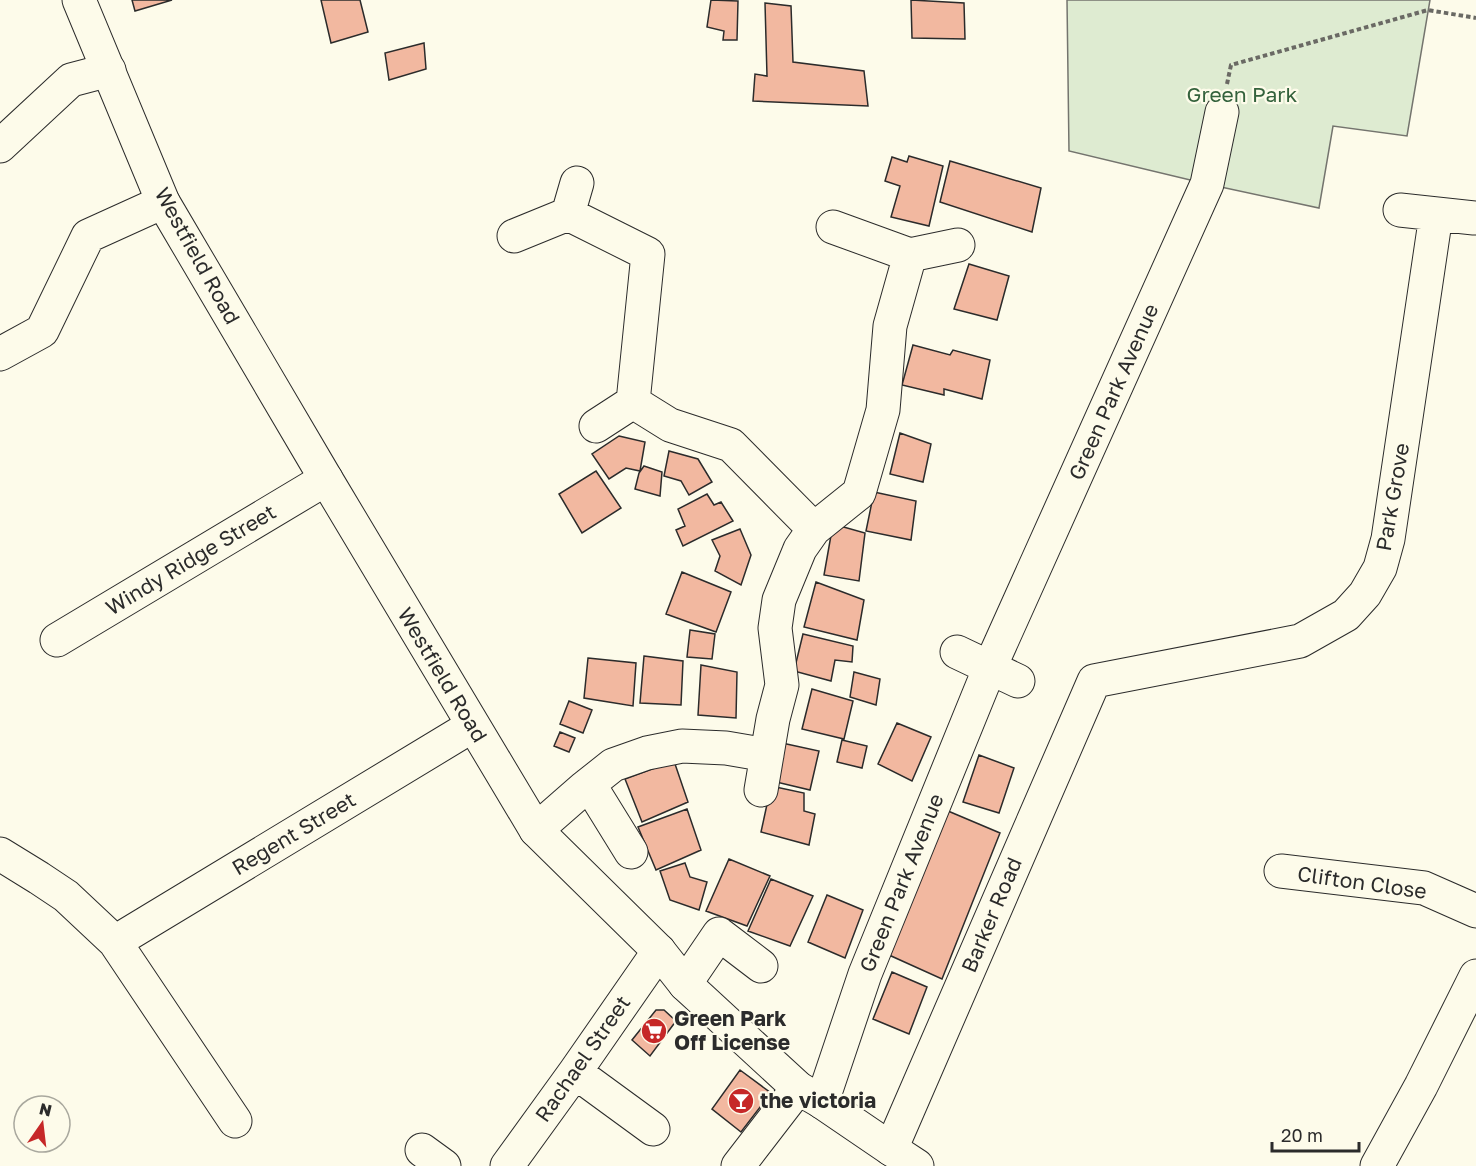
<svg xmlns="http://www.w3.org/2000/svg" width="1476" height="1166" font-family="'Golos Text',sans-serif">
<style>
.green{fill:#deebd1;stroke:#74746e;stroke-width:1.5}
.building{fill:#f2b8a0;stroke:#2b2b2b;stroke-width:1.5}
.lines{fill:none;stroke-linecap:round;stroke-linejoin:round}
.minor-casing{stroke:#2b2b2b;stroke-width:35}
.major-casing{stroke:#2b2b2b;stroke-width:35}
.path{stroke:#6a6964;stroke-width:4;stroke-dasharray:4.5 3;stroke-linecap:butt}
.minor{stroke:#fdfbea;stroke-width:33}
.major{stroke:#fdfbea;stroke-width:33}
.labels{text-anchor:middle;stroke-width:4.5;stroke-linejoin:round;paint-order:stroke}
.park-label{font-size:21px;fill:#34623c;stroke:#fdfbea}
.street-label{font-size:21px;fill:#2b2b2b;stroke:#fdfbea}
.poi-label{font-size:21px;font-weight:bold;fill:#2b2b2b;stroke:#fdfbea;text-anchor:start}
</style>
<rect width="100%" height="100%" fill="#fdfbea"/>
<path class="green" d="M1067,0h363l-23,136 -74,-10 -14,82 -112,-24 -138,-33z"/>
<path class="building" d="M132,0h40l-37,11z
M321,0h39l8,32 -37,11z
M711,0l27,1 -1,39h-14l1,-9 -17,-4z
M911,0l53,3 1,36 -53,-1z
M765,3l26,3 2,56 71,9 4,35 -115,-5 2,-27 12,2z
M424,43l2,26 -37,11 -4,-27z
M909,156l34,10 -14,60 -38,-9 9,-31 -15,-5 7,-24 15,5z
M950,161l91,27 -9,44 -92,-30z
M969,264l40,12 -12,44 -43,-11z
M913,345l37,10 3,-5 37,10 -8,39 -38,-10v6l-42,-10z
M900,433l31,11 -8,38 -33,-8z
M619,436l26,6 -5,29 -14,-3 -17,11 -17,-25z
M669,451l29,8 14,23 -23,13 -8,-14 -17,-5z
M644,466l18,6 -2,24 -25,-7 4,-16z
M596,471l25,37 -39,25 -23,-39z
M874,492l42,9 -5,39 -45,-9z
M707,494l7,11 7,-3 12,19 -50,25 -7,-16 9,-4 -7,-17z
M833,524l32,9 -6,48 -35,-6z
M740,529l11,26 -10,30 -26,-14 5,-15 -8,-16z
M682,572l49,20 -15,40 -50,-18z
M816,582l48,18 -7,40 -53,-13z
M690,630l25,4 -3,25 -25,-2z
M803,634l50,12 -1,16 -17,-2 -4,21 -37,-10z
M644,656l39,5 -2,44 -41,-2z
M588,658l48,5 -3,43 -49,-8z
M701,665l36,7 -1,46 -38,-3z
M854,672l26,7 -4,26 -26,-8z
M812,689l41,12 -9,38 -42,-10z
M569,701l23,9 -9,23 -23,-9z
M897,723l34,14 -19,44 -34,-17z
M560,732l15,6 -6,14 -15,-6z
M842,740l25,6 -5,22 -25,-6z
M782,743l37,8 -9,39 -38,-9z
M979,755l35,13 -15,45 -36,-11z
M674,761l14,41 -46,20 -17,-43z
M771,786l33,7v18l11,3 -6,31 -48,-13z
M687,809l14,41 -45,20 -18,-43z
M948,811l52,22 -58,146 -53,-24z
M729,859l41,17 -23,50 -41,-15z
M685,863l5,14 17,5 -8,28 -29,-10 -10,-29z
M771,879l42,17 -23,50 -42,-15z
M827,895l36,15 -18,48 -37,-16z
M892,972l35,15 -18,47 -36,-15z
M656,1010h8l12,11 -26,35 -18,-16z
M740,1070l31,23 -30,39 -29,-23z"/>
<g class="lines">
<g class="minor-casing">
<path id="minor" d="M0,146l71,-66 38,-10
M1400,210l74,8
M568,214l9,-31
M514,236l54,-22 80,40 -15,148 37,23 61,20 83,84
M910,255l48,-10
M0,354l42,-23 46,-95 75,-34
M596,426l37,-24
M57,640l269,-161
M957,652l61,29
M589,784l42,68
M761,790l12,-71 9,-34 -7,-57 4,-28 21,-51 14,-20 45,-36 24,-83 7,-84 20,-71 -77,-28
M536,830l48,-42 29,-23 34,-12 35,-7 44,2 41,7
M0,854l39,24 27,18 49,46 120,179
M1281,871l143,17 52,23
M115,942l357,-216
M685,984l34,-50 42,32
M575,1072l78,57
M822,1102l43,-128 125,-307 217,-483 15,-72
M891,1149l203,-468 206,-40 46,-26 19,-21 15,-26 8,-29 48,-324
M422,1150l22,16
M507,1166l68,-94 84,-121
M738,1166l60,-78
M1377,1166l44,-80 55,-110"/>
</g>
<g class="major-casing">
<path id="major" d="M79,0l84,202 163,277 210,351 123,121 26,33 113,104 24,14 69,47 26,17"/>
</g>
<path class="path" d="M1227,84l4,-19 197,-55 48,8"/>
<use href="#minor" class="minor"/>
<use href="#major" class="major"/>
</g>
<defs>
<g id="supermarket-disc" transform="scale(1.35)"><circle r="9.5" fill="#c62828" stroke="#fdfbea"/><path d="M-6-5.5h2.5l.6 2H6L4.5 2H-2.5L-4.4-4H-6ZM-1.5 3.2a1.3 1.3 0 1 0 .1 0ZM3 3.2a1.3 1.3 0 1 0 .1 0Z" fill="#fff"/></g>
<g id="bar-disc" transform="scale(1.35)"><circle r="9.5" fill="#c62828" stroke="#fdfbea"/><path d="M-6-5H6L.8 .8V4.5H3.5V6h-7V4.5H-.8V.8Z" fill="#fff"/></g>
</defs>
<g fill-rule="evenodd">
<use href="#supermarket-disc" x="654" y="1031"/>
<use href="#bar-disc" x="741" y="1101"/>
</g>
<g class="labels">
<g class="park-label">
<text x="1242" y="102">Green Park</text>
</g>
<g class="street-label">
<text transform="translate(197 256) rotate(61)" y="7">Westfield Road</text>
<text transform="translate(1114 392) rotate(-66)" y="7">Green Park Avenue</text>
<text transform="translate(1393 497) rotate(-80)" y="7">Park Grove</text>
<text transform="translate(191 560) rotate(-31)" y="7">Windy Ridge Street</text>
<text transform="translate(442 675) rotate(59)" y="7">Westfield Road</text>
<text transform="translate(294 834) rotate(-31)" y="7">Regent Street</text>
<text transform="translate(902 883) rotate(-68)" y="7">Green Park Avenue</text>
<text transform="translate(1362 883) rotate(8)" y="7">Clifton Close</text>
<text transform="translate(992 915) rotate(-67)" y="7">Barker Road</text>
<text transform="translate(583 1059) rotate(-55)" y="7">Rachael Street</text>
</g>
<g class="poi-label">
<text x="674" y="1026">Green Park<tspan x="674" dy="24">Off License</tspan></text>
<text x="760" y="1108">the victoria</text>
</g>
</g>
<g transform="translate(42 1124) rotate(14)"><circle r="28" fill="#fdfbea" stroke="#a9a89e" stroke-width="1.5"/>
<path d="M0-4.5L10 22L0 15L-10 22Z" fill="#c62828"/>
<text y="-9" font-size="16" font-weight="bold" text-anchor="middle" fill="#2b2b2b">N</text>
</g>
<path d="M1272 1142v9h87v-9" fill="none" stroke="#2b2b2b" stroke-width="3"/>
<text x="1281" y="1142" font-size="18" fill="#2b2b2b" stroke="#fdfbea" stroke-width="4.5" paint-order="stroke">20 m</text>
</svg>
